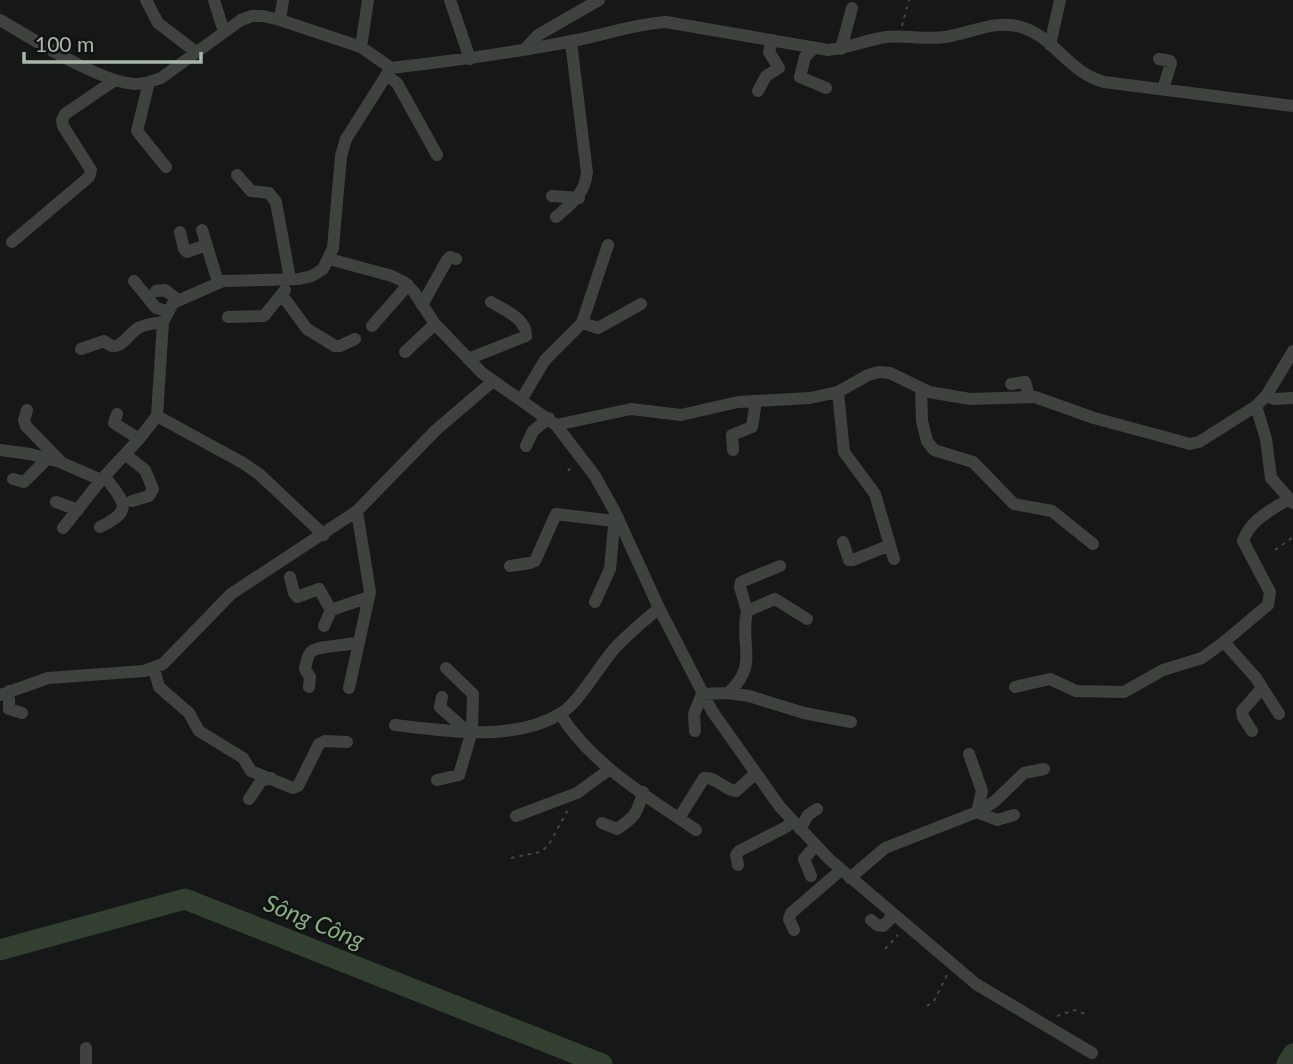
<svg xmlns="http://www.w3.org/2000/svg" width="1293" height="1064" font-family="Lato,sans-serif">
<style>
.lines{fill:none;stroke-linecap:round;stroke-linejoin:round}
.river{stroke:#333f31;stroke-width:21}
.path{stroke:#424843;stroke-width:2;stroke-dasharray:3.5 5;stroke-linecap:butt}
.minor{stroke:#3f4340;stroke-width:12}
.labels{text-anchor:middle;stroke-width:5;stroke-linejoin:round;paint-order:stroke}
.water-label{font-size:24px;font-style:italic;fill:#89ad85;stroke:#111312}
</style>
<rect width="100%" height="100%" fill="#161817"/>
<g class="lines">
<path class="river" d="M0,950l185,-51 417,165
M1287,1064l6,-10"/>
<path class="path" d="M902,26l7,-26
M568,471l5,-6
M1275,550l18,-13
M511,858l29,-6 8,-6 21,-38
M885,949l13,-14
M927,1006l7,-5 13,-26
M1057,1016l18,-6 12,5"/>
<path class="minor" d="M146,0l12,23 38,29
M214,0l10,32
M450,0l20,59
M0,20c33,19 99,62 135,64 9,0 18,-3 26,-6l80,-58 11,-4h11l17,4 81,27 30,21c60,-7 121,-15 181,-27 32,-6 62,-17 94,-19l162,28c20,-2 38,-10 58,-13 20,-2 40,3 59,0 27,-4 52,-19 79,-9 32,11 44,44 80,54l189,24
M280,20l3,-20
M1050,45l10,-45
M361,47l7,-47
M814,48l-9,9 -5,20 26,11
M525,49l13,-14 61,-35
M841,49l11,-41
M1159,59l11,2 1,2 -8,26
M386,75l11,8 40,72
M149,82l-12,49 29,36
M758,91l8,-15 13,-8 -10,-16 3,-12
M237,175l14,16 18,2 7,9 14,77
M552,196l27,2
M556,217c16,-14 28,-22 31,-44l-16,-131
M202,230l16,52
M180,232l4,17 3,3 19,-7
M12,242l77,-65 2,-7 -28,-44 -1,-6 3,-6 50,-34
M329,259l63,17 12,6 10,10 21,32 47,49 74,52 39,51 20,36 44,96 53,103 68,96 49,52 147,125 116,69
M134,281l22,27 11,3
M156,291l9,-1 13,10
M282,295l25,34 28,17h5l15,-7
M422,305l25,-45 3,-3 6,2
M228,317l36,-1 21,-26
M582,323l16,5 43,-24
M372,326l36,-41
M81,349l23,-8c16,15 23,-8 36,-14 7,-3 16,-4 23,-5
M405,352l30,-28
M468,359l58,-23c1,-17 -22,-26 -35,-34
M1011,384l14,-2 4,14
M921,389l1,32 5,20 7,9 39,12 41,42 38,7 41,33
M838,392l6,60 31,42 19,65
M1266,396l8,3 19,-1
M521,400l24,-40 37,-37 26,-78
M1256,406l10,33 5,39 22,25
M27,410l-3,10 2,6 34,35
M117,414l-3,9 25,16
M157,416l86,47 16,11 65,61
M556,425l75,-16 50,6 57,-13 72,-4 28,-6 30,-17 11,-3 11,1 39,19 41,7 65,-2 59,21 96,26 9,-2 57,-36 10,-10 27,-45
M526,446l7,-15 16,-13
M0,450l30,4 30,8 41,18 38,-41 18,-23 6,-94 10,-19 50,-22 76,-2 13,-3 11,-7 10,-21 8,-92 5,-17 45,-71
M733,450l-1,-15 20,-8 4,-26
M126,455l19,15 8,19 -4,7 -17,5
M13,479l11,3 24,-24
M56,502l22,8
M100,527c34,-17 25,-24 5,-50
M63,528l38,-48
M843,542l6,18h4l37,-15
M510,566l20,-3 5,-2 21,-47 58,7
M290,577l4,16 3,4 22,-8 12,21 -7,16
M595,602l15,-33 5,-54
M331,610l38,-13
M747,611l-7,-24 1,-5 39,-16
M1224,642l32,36 23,36
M154,669l5,18 30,26 10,18 44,27 8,13 42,17 5,-2 21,-42 6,-3 22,1
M309,687l1,-10 -5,-8c1,-4 2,-12 5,-16 5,-8 38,-7 49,-11
M1015,687l35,-8 26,12 48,1 39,-22 39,-12 22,-16 44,-37 2,-13 -27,-51c7,-21 28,-31 46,-42
M349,688l21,-96 -13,-81
M9,691v18l13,4
M728,693c32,-29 11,-47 19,-82l28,-12 32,20
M0,695l48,-17 96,-7 19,-7 68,-70 126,-83 79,-81 56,-48
M442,697l-2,10 2,2 25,22
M560,714c32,51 88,83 136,116
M395,725c50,6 119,17 165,-11 19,-11 39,-48 55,-66 13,-14 29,-27 44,-40
M695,731l-1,-17 8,-20 26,-1 21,3 55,17 47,9
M1252,731l-9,-14 -1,-6 20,-23
M969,754l13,37 -5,21 20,8 17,-5
M437,780l22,-5 13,-44 1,-37 -27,-26
M249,799l12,-18 10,-3
M516,816l61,-23 33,-24
M679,818l25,-40c13,-1 20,12 32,13l19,-17
M602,823l15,6c18,-12 20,-15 26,-37
M800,829l8,-14 9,-6
M738,865l-2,-10 3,-4 47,-24 7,-6
M811,876l-7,-17 12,-14
M850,878l35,-30 92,-36 17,-10 30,-29 20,-4
M871,920l6,5 6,1 11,-11
M794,930l-5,-11 2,-6 50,-43
M86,1048v16"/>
</g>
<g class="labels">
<g class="water-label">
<text transform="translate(314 922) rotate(22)" y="8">Sông Công</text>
</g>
</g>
<path d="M24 52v10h177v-10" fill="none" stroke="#aab6ab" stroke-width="3.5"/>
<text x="35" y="52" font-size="21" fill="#aab6ab" stroke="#111312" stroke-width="5" paint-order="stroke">100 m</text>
</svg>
